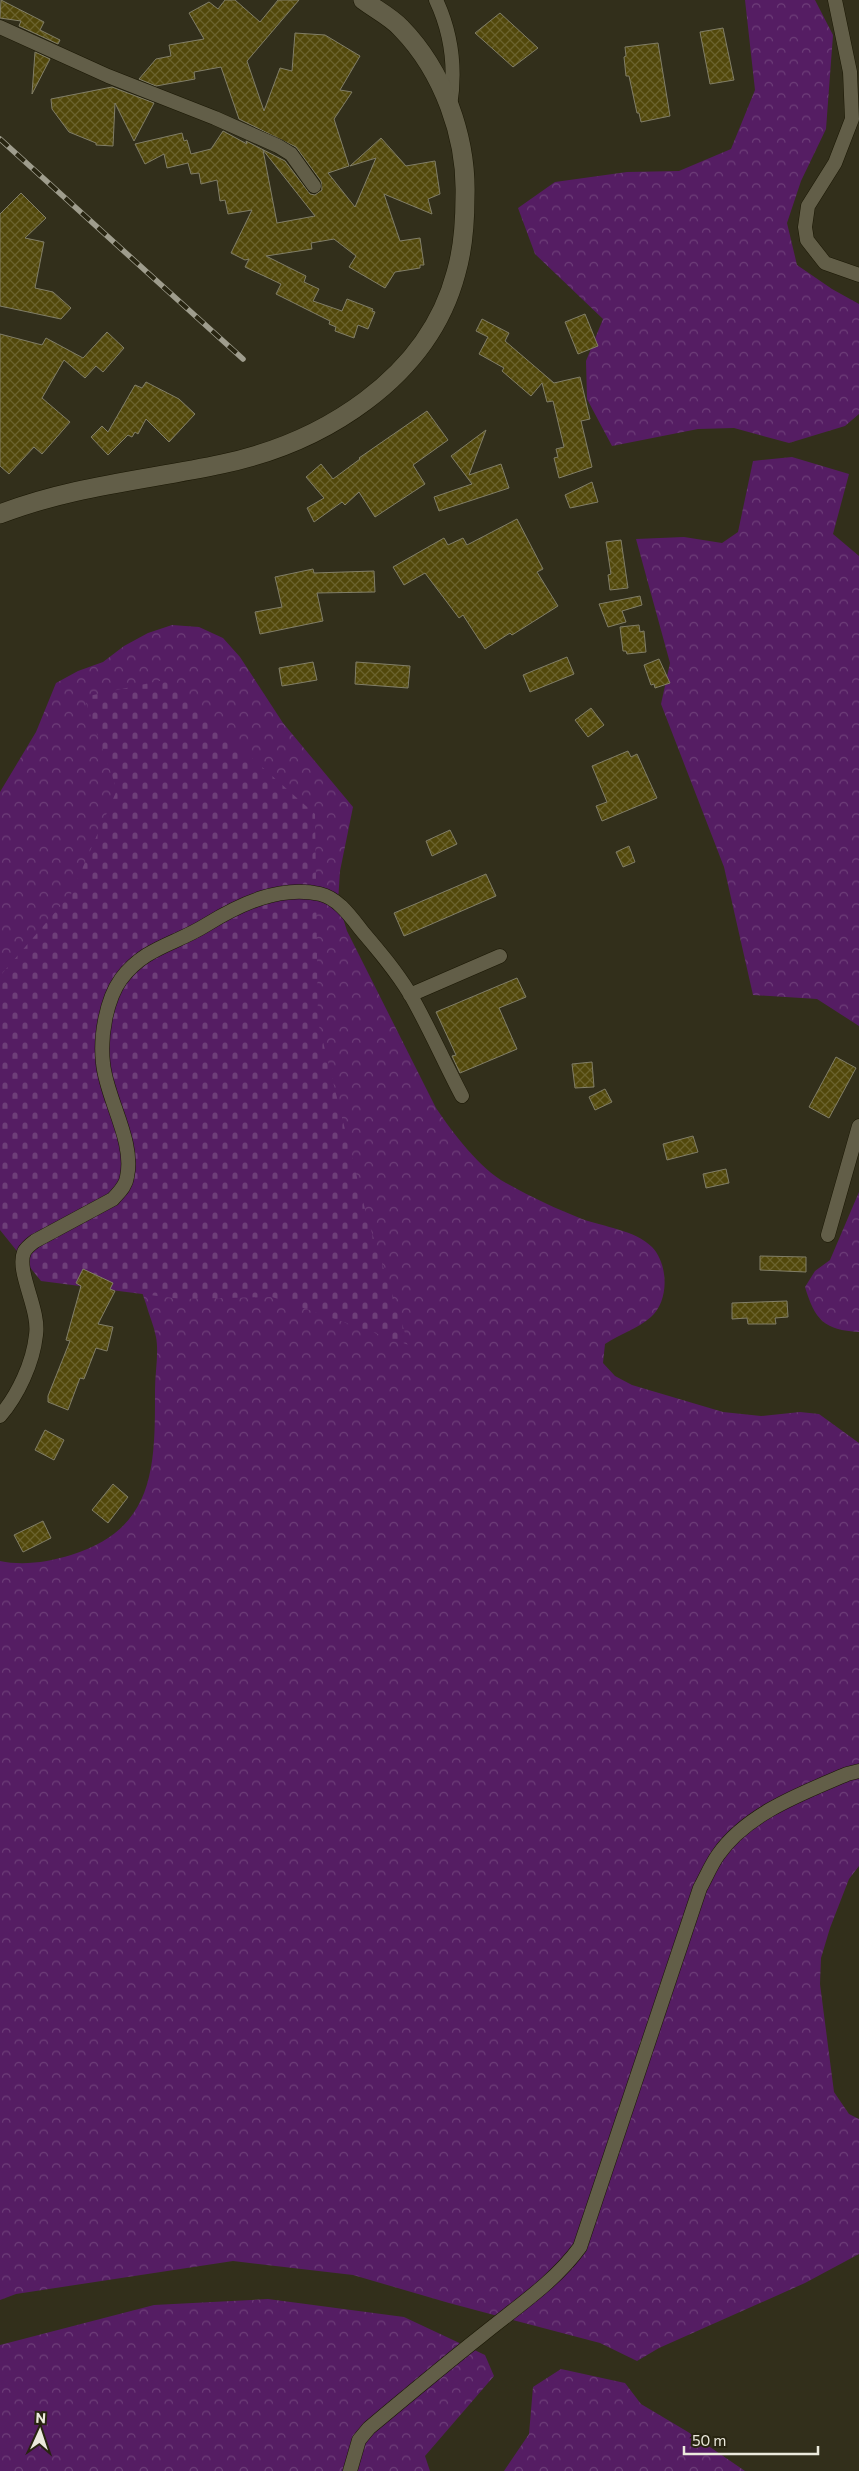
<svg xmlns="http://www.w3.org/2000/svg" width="859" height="2471" font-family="Commissioner,sans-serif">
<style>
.forest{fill:url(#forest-crowns)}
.cemetery{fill:url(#cemetery-stones)}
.building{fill:url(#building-cross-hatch);stroke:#817e67;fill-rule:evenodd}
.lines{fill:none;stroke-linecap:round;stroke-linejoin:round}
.street-casing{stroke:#1a1704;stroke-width:15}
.secondary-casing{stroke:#1a1704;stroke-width:20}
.street{stroke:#625e48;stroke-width:14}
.secondary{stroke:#625e48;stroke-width:19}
.rail-casing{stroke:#9f9d8d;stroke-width:5.5}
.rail{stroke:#282511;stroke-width:4;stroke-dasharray:11;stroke-linecap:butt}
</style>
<defs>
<pattern id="forest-crowns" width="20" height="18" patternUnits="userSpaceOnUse" patternTransform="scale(1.25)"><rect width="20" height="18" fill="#551d63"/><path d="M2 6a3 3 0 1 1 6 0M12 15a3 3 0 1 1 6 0" fill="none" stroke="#6e3e79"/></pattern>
<pattern id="cemetery-stones" width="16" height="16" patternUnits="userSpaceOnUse" patternTransform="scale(1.25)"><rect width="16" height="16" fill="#551d63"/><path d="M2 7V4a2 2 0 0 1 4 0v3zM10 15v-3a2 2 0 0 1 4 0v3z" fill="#6e3e79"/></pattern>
<pattern id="building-cross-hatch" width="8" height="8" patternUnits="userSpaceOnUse" patternTransform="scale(1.25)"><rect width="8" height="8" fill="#52480b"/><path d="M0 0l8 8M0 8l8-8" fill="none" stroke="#6b632e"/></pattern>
</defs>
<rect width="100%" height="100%" fill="#322f1b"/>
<path class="forest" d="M745,0h70l18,35 -7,94 -25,52 -14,42 10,42 35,24 27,15v110l-14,12 -56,17 -55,-15 -36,1 -86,17 -25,-47 -1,-38 17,-42 -68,-65 -17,-46 37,-26 72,-10 52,-1 52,-22 24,-59z
M792,457l57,17 -16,60 26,22v470l-42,-27 -64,-4 -29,-128 -63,-163 9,-41 -34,-124 48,-2 38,6 16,-11 15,-71z
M172,625l27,2 24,11 17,19 43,66 70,84 -13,64 -2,31 9,29 89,177c17,25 43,60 70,75 23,13 50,26 76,36 22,8 53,11 70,28 17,18 17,54 -1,70 -14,12 -31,17 -46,27l-2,19 12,13 17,9 91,27 38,4 39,-4 19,2 40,29v423l-10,13 -19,49 -9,30 -1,26 14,108 15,22 10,5v135l-54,29 -146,65 -22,13 -37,-18 -151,-40 -96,-28 -120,-14 -217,33 -16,6v-739c23,5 48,1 71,-6 85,-26 84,-90 84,-165 0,-17 4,-37 1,-53 -2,-11 -7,-22 -10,-33 -8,-23 -15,-46 -22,-69l-124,-15v-428l36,-60 20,-49 22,-12 25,-9 21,-16 24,-13z
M859,1192v140c-35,-2 -44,-12 -54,-45l10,-16 15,-11z
M268,2299l136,18 81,38 9,21 -69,80 5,15h-430v-126l154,-40z
M561,2369l64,14 16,21 47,28 57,39h-241l25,-37 4,-47z"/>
<path class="cemetery" d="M164,680l151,134 3,208 50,199 41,124 -137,-48 -91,2 -140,-18 -41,-51v-254l71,-82 46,-104 -33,-93z"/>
<path class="building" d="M1,0l43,22 -4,8 20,10 -2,4 -39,-18 2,-5 -21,-3z
M225,0h10l25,22 18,-22h21l-52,61 17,50 16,-43 12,3 3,-38 30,2 35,21 -20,34 12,2 -18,27 15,47 -21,7 27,34 21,-49 -26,8 31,-28 25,28 29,-5 5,33 -12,5 4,15 -48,-20 16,47 20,-3 4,27h-4v3l-25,4 -10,16 -36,-21 7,-11 -22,-17 -23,4 1,6 -46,7 40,20 -2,6 15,7 -6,12 29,10 5,-12 26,10 -1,2 3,1 -7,17 -10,-4 -4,13 -19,-7 1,-4 -7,-3 1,-3 -54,-27 5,-10 -36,-17 4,-8 -4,1 -14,-7 21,-43 -24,4 -3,-14 -5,1 -3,-21 -16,4 -2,-11 -8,1 -3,-11 -21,5 -3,-14 -19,10 -10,-20 47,-11 2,8 3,-1 4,14 20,-5 12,-18 24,13 -1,-3 39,20 25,33 5,1 7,-5 -1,-9 -25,-34 -57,-28 -18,-52 -27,5 1,7 -39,7 -17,-7 17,-20 15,-3 -2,-11 35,-6 -15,-26 20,-11 9,7zM263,150l52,66 -38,7z
M500,13l38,35 -25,19 -38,-34z
M723,28l11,52 -24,4 -10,-52z
M658,43l12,73 -29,6 -2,-9h-2l-8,-37h-3l-2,-19 2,-1 -1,-9z
M35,52l15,7 -18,35z
M112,87l42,16 -20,38 -19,-38 -2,43 -17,-1v-2l-27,-11 -17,-23 -1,-10z
M21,193l25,25 -21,20 19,4 -9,46 18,4 18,16 -10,11 -61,-13v-92z
M585,314l13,32 -20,8 -13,-32z
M482,319l27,14 -4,8 49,42 26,-6 10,42 -9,2 11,46 -33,11 -5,-20 4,-1 -2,-8 8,-2 -11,-46 -6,1 -5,-19 -11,13 -29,-25 2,-3 -25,-14 9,-17 -12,-6z
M107,332l17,16 -21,24 -7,-6 -11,12 -21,-18 -22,38 28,24 -28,32 -8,-7 -25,27 -9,-8v-132l42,11 4,-7 37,20z
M146,382l33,17 16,15 -26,28 -23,-23 -8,15 -3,-2 -3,5 -4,-2 -20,20 -17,-18 11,-11 6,6 27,-47 7,3z
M427,411l21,29 -35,25 12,19 -50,33 -16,-25 -14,13 -3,-3 -28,20 -7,-14 17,-10 -18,-21 15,-13 12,15 27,-20 -1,-1z
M486,430l-17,45 32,-11 8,24 -70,23 -5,-14 38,-13 -21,-28z
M592,482l6,20 -28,6 -5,-13z
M517,519l26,50 -6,3 21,34 -46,29 -2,-2 -25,16 -22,-34 -4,3 -34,-45 -21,12 -11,-18 51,-29 4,7 15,-7 4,7z
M621,540l7,48 -18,2 -2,-15 3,-1 -5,-32z
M313,569l1,4 60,-2 1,21 -58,1 6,28 -63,13 -5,-22 27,-5 -7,-30z
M640,596l2,9 -20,6 4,11 -18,5 -9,-23z
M639,625l1,7 4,-1 2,21 -19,2 -1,-3h-3l-3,-24z
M567,657l7,17 -44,18 -7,-17z
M659,659l11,24 -15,5 -1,-4 -3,1 -7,-20z
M313,662l4,18 -35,6 -3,-18z
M356,662l54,4 -2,22 -53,-4z
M591,708l13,17 -16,12 -13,-17z
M628,751l3,6 6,-3 20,44 -55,23 -6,-15 11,-4 -15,-36z
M450,830l7,14 -25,12 -6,-15z
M629,846l6,16 -12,5 -7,-15z
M486,874l10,22 -92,40 -10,-23z
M517,978l9,19 -27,11 18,41 -57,24 -8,-17 4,-1 -20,-43z
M836,1057l20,11 -27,50 -20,-11z
M592,1062l2,25 -19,1 -3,-24z
M605,1089l7,13 -17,8 -6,-13z
M693,1136l5,16 -31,8 -4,-16z
M726,1169l3,14 -23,5 -3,-14z
M760,1256l46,1v15l-46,-2z
M83,1269l30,14 -3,6 5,2 -17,33 15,3 -6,24 -11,-3 -12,31 -4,-1 -12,32 -20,-8v-6l22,-55 -4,-1 15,-54 -5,-3z
M787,1301l1,16 -13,1 1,6h-28l-1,-6 -15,1v-16z
M45,1430l19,10 -10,20 -19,-10z
M113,1484l15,13 -20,26 -16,-13z
M43,1521l8,17 -28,14 -9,-17z"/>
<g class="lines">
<g class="street-casing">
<path id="street" d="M436,0c16,34 20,70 14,107
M835,0l15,72 2,47 -17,44 -27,43 -3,21 2,13 18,23 34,12
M0,27l108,49 107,42 63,28 13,8 23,32
M410,995l90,-39
M828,1235l31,-109
M0,1416c18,-21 33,-53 36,-81 4,-26 -20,-63 -12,-83 2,-4 7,-8 11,-11l78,-42c6,-7 13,-13 14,-22 8,-36 -21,-79 -24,-114 -3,-26 3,-63 18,-84 24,-32 53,-34 85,-54 34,-21 74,-40 114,-31 18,4 31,23 42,37 17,20 34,40 48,63 19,33 34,68 52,102
M350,2471l9,-31 10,-12c37,-31 74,-62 112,-92 34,-28 73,-53 99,-89l120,-359c6,-11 11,-23 18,-33 29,-42 85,-62 129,-81l12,-3"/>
</g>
<g class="secondary-casing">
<path id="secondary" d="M0,514c72,-28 147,-34 222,-50 100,-21 206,-85 234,-191 7,-24 9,-51 9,-76 2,-60 -22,-126 -64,-169 -10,-11 -26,-19 -38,-28"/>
</g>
<use href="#street" class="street"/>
<use href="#secondary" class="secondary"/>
<g class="rail-casing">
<path id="rail" d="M0,139l243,220"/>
</g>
<use href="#rail" class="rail"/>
</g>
<g transform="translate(40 2431) rotate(3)" stroke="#282511" stroke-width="4" paint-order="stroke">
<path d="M0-4L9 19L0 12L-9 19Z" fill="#eceadd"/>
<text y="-8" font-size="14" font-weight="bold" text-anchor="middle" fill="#eceadd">N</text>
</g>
<path d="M684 2446v8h134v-8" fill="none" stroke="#eceadd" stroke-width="2.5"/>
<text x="692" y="2446" font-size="15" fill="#eceadd" stroke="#282511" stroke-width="4" paint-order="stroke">50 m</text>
</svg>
